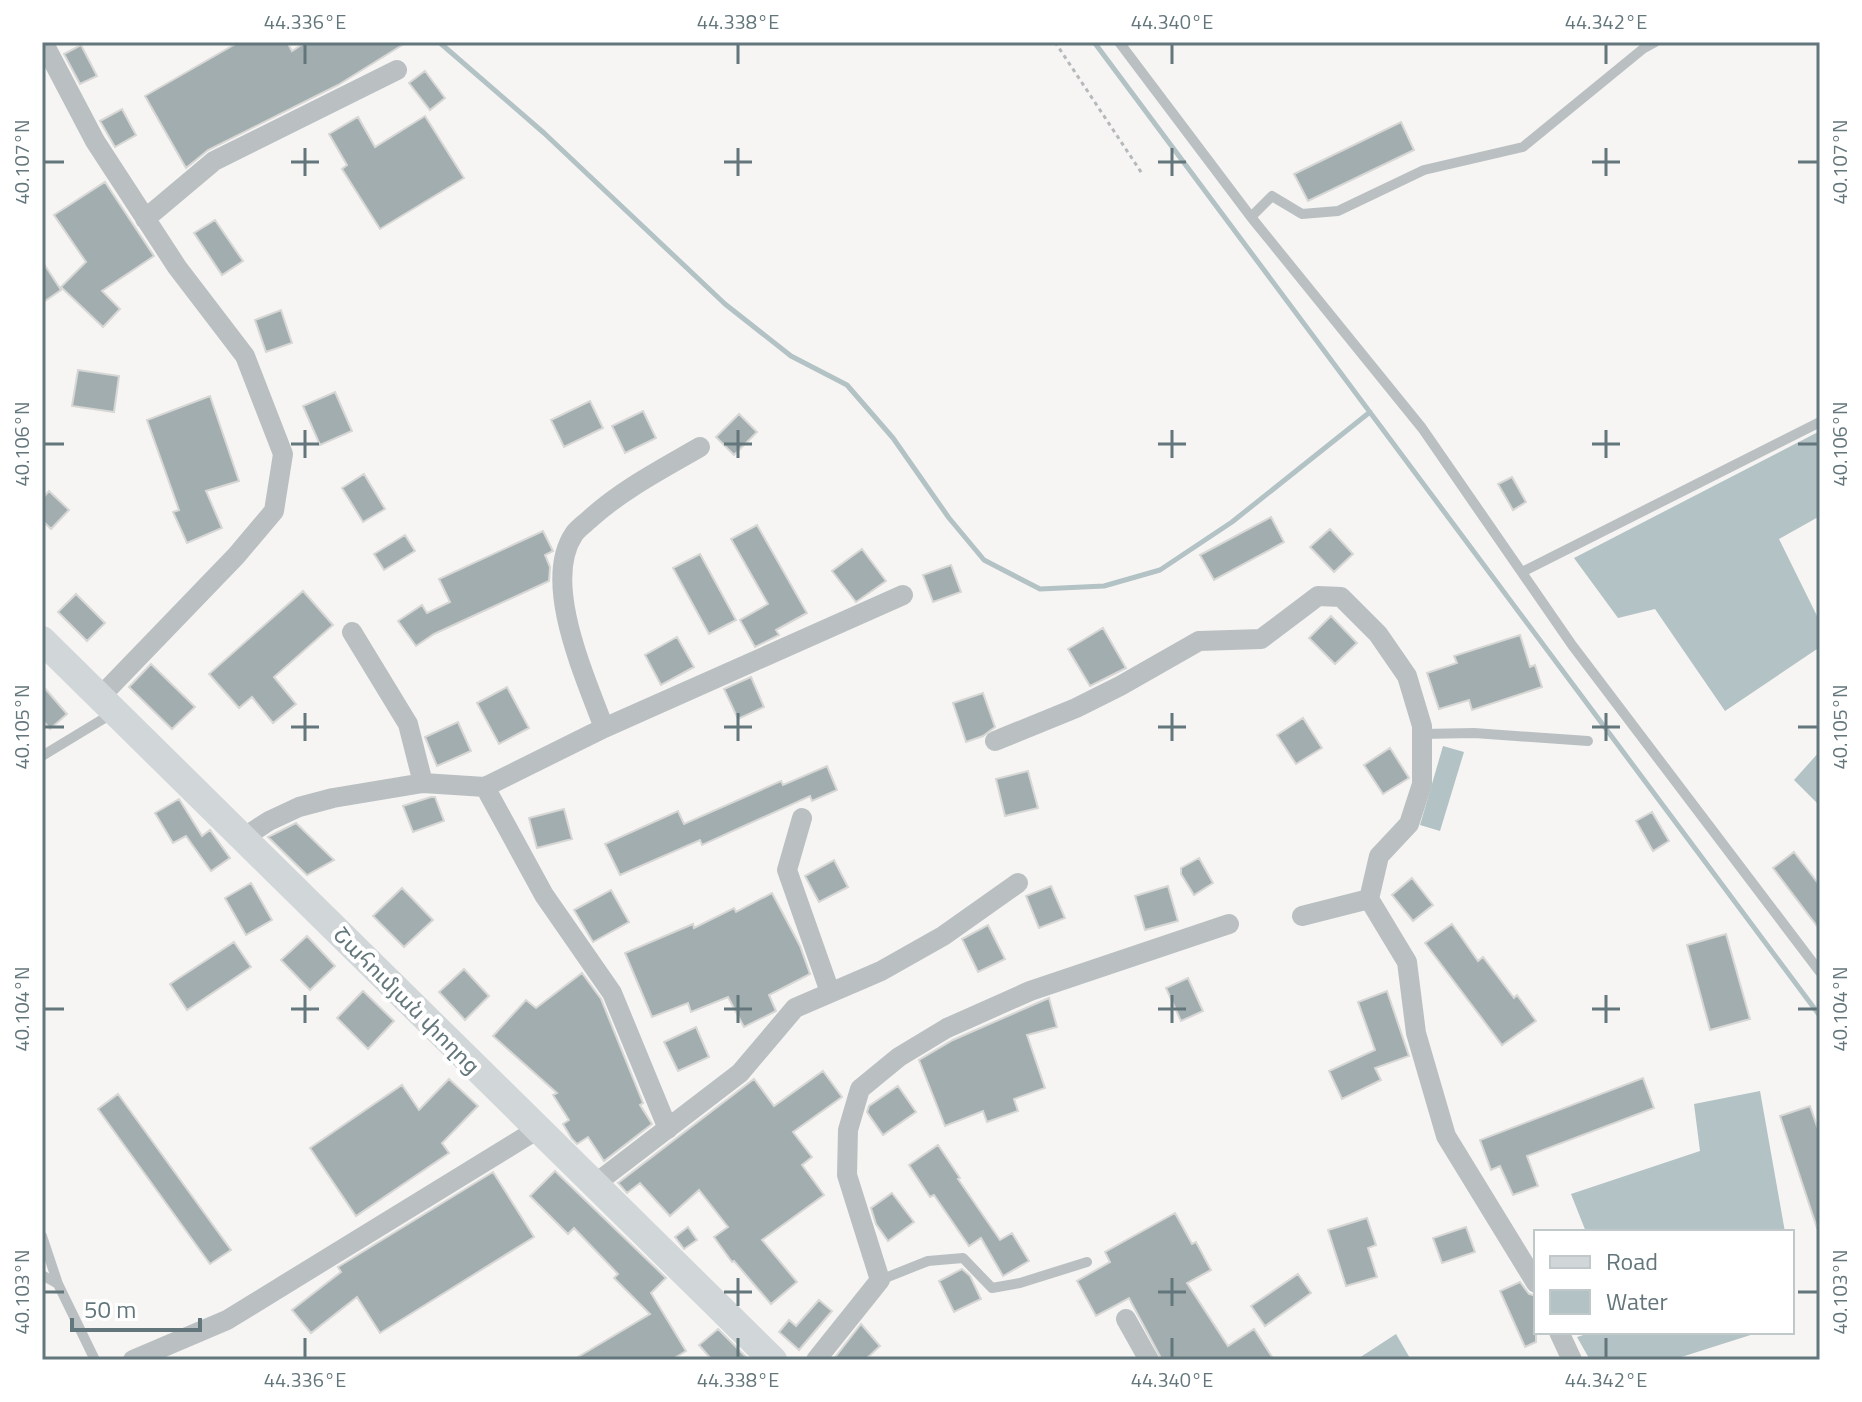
<svg xmlns="http://www.w3.org/2000/svg" width="1862" height="1402" font-family="'Titillium Web','Noto Sans Armenian',sans-serif">
<style>
.water{fill:#b3c2c4}
.lines{fill:none;stroke-linecap:round;stroke-linejoin:round}
.stream{stroke:#b3c2c4;stroke-width:5}
.building{fill:#a2adaf;stroke:#d7d7d5;stroke-width:2}
.path{stroke:#b5b9bb;stroke-width:3;stroke-dasharray:4 4;stroke-linecap:butt}
.service{stroke:#bac0c2;stroke-width:10}
.minor{stroke:#bac0c2;stroke-width:20}
.secondary{stroke:#d1d6d8;stroke-width:28}
.ticks{fill:none;stroke:#63767b;stroke-width:3}
.labels{text-anchor:middle;stroke-width:8;stroke-linejoin:round;paint-order:stroke}
.street-label{font-size:22px;fill:#63767b;stroke:#fff}
.neatline{fill:none;stroke:#63767b;stroke-width:3}
.ticks-label{font-size:20px;text-anchor:middle;fill:#63767b}
</style>
<rect width="100%" height="100%" fill="#f6f5f3"/>
<path class="water" d="M1820,431v85l-41,23 41,83v25l-95,64 -70,-102 -37,9 -44,-60z
M1443,746l21,6 -24,79 -20,-6z
M1820,751v55l-26,-26z
M1760,1091l25,141h-199l-15,-38 129,-43 -6,-47z
M1593,1332h167l-88,28h-82l-13,-23z
M1396,1334l15,26h-55z"/>
<g class="lines">
<path class="stream" d="M439,42l105,91 181,171 66,52 56,29 46,53 56,80 35,42 56,29 64,-3 56,-16 72,-48 138,-110
M1094,42l726,974"/>
</g>
<path class="building" d="M239,42h48l5,9 14,-9h101l-69,43 -130,65 -22,18 -41,-72z
M81,45l16,31 -17,8 -16,-30z
M425,71l20,27 -15,12 -21,-27z
M122,109l14,26 -21,12 -15,-26z
M425,116l39,62 -84,51 -38,-60 5,-4 -18,-31 29,-17 17,30z
M1401,122l13,28 -106,51 -14,-27z
M105,182l49,74 -52,35 18,18 -17,18 -42,-40 25,-25 -32,-47z
M215,220l28,41 -21,14 -28,-42z
M42,261l19,29 -19,13z
M281,310l11,33 -26,9 -11,-32z
M78,370l41,6 -5,36 -42,-6z
M335,392l17,39 -32,14 -17,-39z
M210,396l29,85 -33,10 16,37 -35,15 -14,-31 6,-2 -32,-90z
M590,401l13,27 -39,19 -13,-27z
M643,411l13,27 -31,15 -13,-27z
M739,414l18,18 -23,23 -18,-18z
M364,474l21,35 -22,13 -21,-34z
M1512,477l14,25 -13,8 -15,-26z
M49,491l20,19 -18,19 -9,-9v-21z
M1271,517l13,25 -70,38 -14,-25z
M757,525l50,88 -31,17 3,5 -24,12 -15,-27 28,-16 -37,-65z
M1330,529l23,25 -19,18 -24,-25z
M543,531l10,20 -8,4 5,12 -1,14 -115,53 -18,12 -18,-25 24,-16 5,8 23,-11 -11,-23z
M405,535l10,16 -31,19 -10,-16z
M862,549l24,32 -30,21 -24,-31z
M700,554l36,66 -27,14 -36,-66z
M951,565l10,27 -28,10 -10,-27z
M303,591l30,34 -59,52 22,27 -23,19 -21,-26 -13,11 -30,-34z
M76,594l29,29 -18,18 -29,-29z
M1331,616l26,27 -22,21 -26,-26z
M1103,628l23,40 -36,18 -22,-37z
M1520,635l10,32 5,-2 7,22 -70,23 -3,-10 -30,9 -12,-36 30,-10 -3,-7z
M677,637l17,30 -33,18 -16,-30z
M151,664l44,43 -23,22 -43,-42z
M751,677l13,30 -26,12 -14,-30z
M42,685l25,29 -17,15 -8,-10z
M507,687l22,41 -30,16 -22,-41z
M983,693l12,34 -12,9 -17,6 -13,-39z
M1303,718l19,30 -26,16 -19,-29z
M458,722l13,29 -34,15 -12,-29z
M1390,748l19,30 -26,16 -19,-29z
M827,766l10,24 -25,11 -2,-5 -108,49 -2,-5 -80,35 -15,-31 73,-33 6,13 97,-43 2,4z
M1028,771l10,37 -33,8 -9,-37z
M431,797h4l9,24 -31,11 -10,-26z
M179,799l23,37 8,-6 20,28 -19,13 -25,-35 -13,7 -18,-30z
M564,809l8,30 -35,9 -8,-30z
M1652,812l17,29 -16,10 -17,-30z
M296,823l38,37 -27,15 -39,-38z
M1794,852l26,34v44l-47,-62z
M1199,858l14,25 -19,12 -13,-21v-6z
M834,860l14,27 -29,15 -14,-26z
M1412,878l21,27 -20,16 -21,-26z
M251,883l21,37 -26,15 -21,-37z
M1051,886l14,32 -26,10 -13,-32z
M1168,886l10,35 -33,9 -10,-34z
M402,888l31,32 -29,27 -31,-31z
M611,890l18,32 -36,20 -19,-32z
M772,893l28,53 10,28 -41,21 7,16 -32,16 -16,-30 -37,15 -3,-9 -36,14 -27,-64 68,-29 1,4 40,-20 2,4z
M1452,924l26,37 5,-4 31,41 3,-3 19,26 -34,24 -77,-102z
M988,925l17,34 -27,13 -16,-33z
M1726,934l24,85 -40,11 -23,-85z
M307,936l28,30 -25,24 -29,-30z
M234,942l17,25 -64,43 -17,-26z
M464,969l25,27 -24,24 -26,-28z
M582,973l19,26 42,104 -3,2 12,19 -48,37 -16,-24 -11,7 -5,-5 -9,-15 6,-4 -16,-25 4,-2 -64,-57 33,-36 10,8z
M1188,978l15,33 -22,10 -15,-33z
M363,991l31,30 -26,28 -31,-31z
M1387,991l22,65 -34,12 6,12 -39,19 -13,-28 46,-21 -17,-48z
M1049,998l8,29 -30,8 18,53 -31,11 4,12 -31,11 -4,-11 -38,15 -26,-66 34,-20z
M696,1027l13,30 -31,14 -14,-29z
M823,1071l19,26 -49,35 19,25 -10,8 22,30 -62,45 35,42 -26,22 -37,-43 -2,1 -18,-25 14,-10 -29,-37 -29,26 -30,-33 -13,10 -9,-10 136,-104 20,27z
M1643,1078l11,30 -127,48 11,30 -25,9 -13,-29 -9,4 -11,-30z
M449,1079l29,27 -36,37 7,10 -93,63 -46,-68 92,-63 17,25z
M898,1086l18,26 -33,23 -16,-23 2,-6z
M118,1094l113,156 -21,14 -112,-155z
M1810,1106l10,29v93h-3l-37,-112z
M938,1145l22,33 -2,1 42,61 12,-7 17,28 -26,15 -22,-38 -12,8 -35,-51 -4,2 -21,-32z
M555,1171l111,107 -15,15 35,58 -15,9h-98l77,-46 -36,-36 4,-4 -44,-46 -6,6 -38,-38z
M493,1172l41,65 -154,96 -23,-36 -46,36 -19,-23 49,-38 -3,-5z
M892,1193l22,29 -26,19 -12,-17 -5,-16z
M1175,1213l17,31 4,-2 15,28 -24,13 41,63 26,-17 20,31h-112l-33,-62 -33,18 -19,-35 33,-19 -5,-10z
M1367,1218l9,27 -8,3 9,29 -31,9 -18,-56z
M688,1227l9,13 -13,9 -9,-12z
M1466,1227l9,25 -33,11 -9,-25z
M962,1269l8,7 11,23 -27,13 -15,-31z
M1298,1274l13,19 -46,33 -14,-20z
M1520,1282l9,12 7,2v46l-11,5 -25,-56z
M819,1300l13,11 -33,39 -20,-18 10,-12 7,6z
M861,1324l19,22 -15,14h-32z
M718,1329l31,31h-37l-13,-15z"/>
<g class="lines">
<path class="path" d="M1055,42l88,133"/>
<path class="service" d="M1119,42l132,175 171,211 150,217 248,327
M1251,217l21,-21 30,18 36,-3 86,-41 99,-23 121,-99 11,-6
M1522,572l298,-150
M1422,734l52,-1 114,8
M42,756l71,-43
M42,1236l16,48 37,76
M42,1275l16,9
M880,1280l48,-19 35,-3 29,30 28,-5 67,-21"/>
<path class="minor" d="M43,42l52,99 82,126 68,89 38,98 -9,57 -38,45 -136,141
M145,219l69,-58 183,-91
M352,632l56,92 15,59
M604,728c-18,-50 -63,-145 -30,-194 4,-6 13,-12 18,-17 33,-29 70,-48 108,-70
M995,741l81,-33 44,-22 79,-45 62,-2 57,-43 23,1 37,37 29,42 15,50v58l-13,40 -30,32 -10,43 38,63 9,71 30,103 90,147
M485,787l59,108 68,98 56,136
M802,818l-15,52 43,122
M243,838l26,-17 30,-14 34,-9 90,-15 62,4 119,-59 299,-133
M1302,916l67,-17
M595,1184l145,-111 55,-65 86,-37 62,-35 75,-53
M1126,1319l23,41
M1559,1332l13,28
M133,1360l94,-40 311,-191
M816,1360l64,-80 -33,-105 1,-45 12,-41 39,-32 48,-29 83,-37 199,-67"/>
<path class="secondary" d="M42,640l731,720"/>
</g>
<path class="ticks" d="M305,44v20M738,44v20M1172,44v20M1606,44v20M305,148v28M738,148v28M1172,148v28M1606,148v28M44,162h20M291,162h28M724,162h28M1158,162h28M1592,162h28M1798,162h20M305,430v28M738,430v28M1172,430v28M1606,430v28M44,444h20M291,444h28M724,444h28M1158,444h28M1592,444h28M1798,444h20M305,713v28M738,713v28M1172,713v28M1606,713v28M44,727h20M291,727h28M724,727h28M1158,727h28M1592,727h28M1798,727h20M305,995v28M738,995v28M1172,995v28M1606,995v28M44,1009h20M291,1009h28M724,1009h28M1158,1009h28M1592,1009h28M1798,1009h20M738,1278v28M1172,1278v28M44,1292h20M724,1292h28M1158,1292h28M1798,1292h20M305,1338v20M738,1338v20M1172,1338v20M1606,1338v20"/>
<g class="labels">
<g class="street-label">
<text transform="translate(407 1000) rotate(45)" y="8">Շահումյան փողոց</text>
</g>
</g>
<rect width="1862" height="1402" fill="none" stroke="#ffffff" stroke-width="88"/>
<rect x="1534" y="1230" width="260" height="104" fill="#ffffff" stroke="#c1c8ca" stroke-width="2"/>
<rect x="1550" y="1256" width="40" height="12" fill="#d1d6d8" stroke="#c1c8ca" stroke-width="2"/>
<text x="1606" y="1270" font-size="24" fill="#63767b">Road</text>
<rect x="1550" y="1290" width="40" height="24" fill="#b3c2c4" stroke="#c1c8ca" stroke-width="2"/>
<text x="1606" y="1310" font-size="24" fill="#63767b">Water</text>
<path d="M72 1318v12h128v-12" fill="none" stroke="#63767b" stroke-width="4"/>
<text x="84" y="1318" font-size="24" fill="#63767b" stroke="#ffffff" stroke-width="6" paint-order="stroke">50 m</text>
<rect x="44" y="44" width="1774" height="1314" class="neatline"/>
<g class="ticks-label">
<text x="305" y="29">44.336°E</text>
<text x="738" y="29">44.338°E</text>
<text x="1172" y="29">44.340°E</text>
<text x="1606" y="29">44.342°E</text>
<text transform="translate(22 162) rotate(-90)" y="7">40.107°N</text>
<text transform="translate(1840 162) rotate(-90)" y="7">40.107°N</text>
<text transform="translate(22 444) rotate(-90)" y="7">40.106°N</text>
<text transform="translate(1840 444) rotate(-90)" y="7">40.106°N</text>
<text transform="translate(22 727) rotate(-90)" y="7">40.105°N</text>
<text transform="translate(1840 727) rotate(-90)" y="7">40.105°N</text>
<text transform="translate(22 1009) rotate(-90)" y="7">40.104°N</text>
<text transform="translate(1840 1009) rotate(-90)" y="7">40.104°N</text>
<text transform="translate(22 1292) rotate(-90)" y="7">40.103°N</text>
<text transform="translate(1840 1292) rotate(-90)" y="7">40.103°N</text>
<text x="305" y="1387">44.336°E</text>
<text x="738" y="1387">44.338°E</text>
<text x="1172" y="1387">44.340°E</text>
<text x="1606" y="1387">44.342°E</text>
</g>
</svg>
